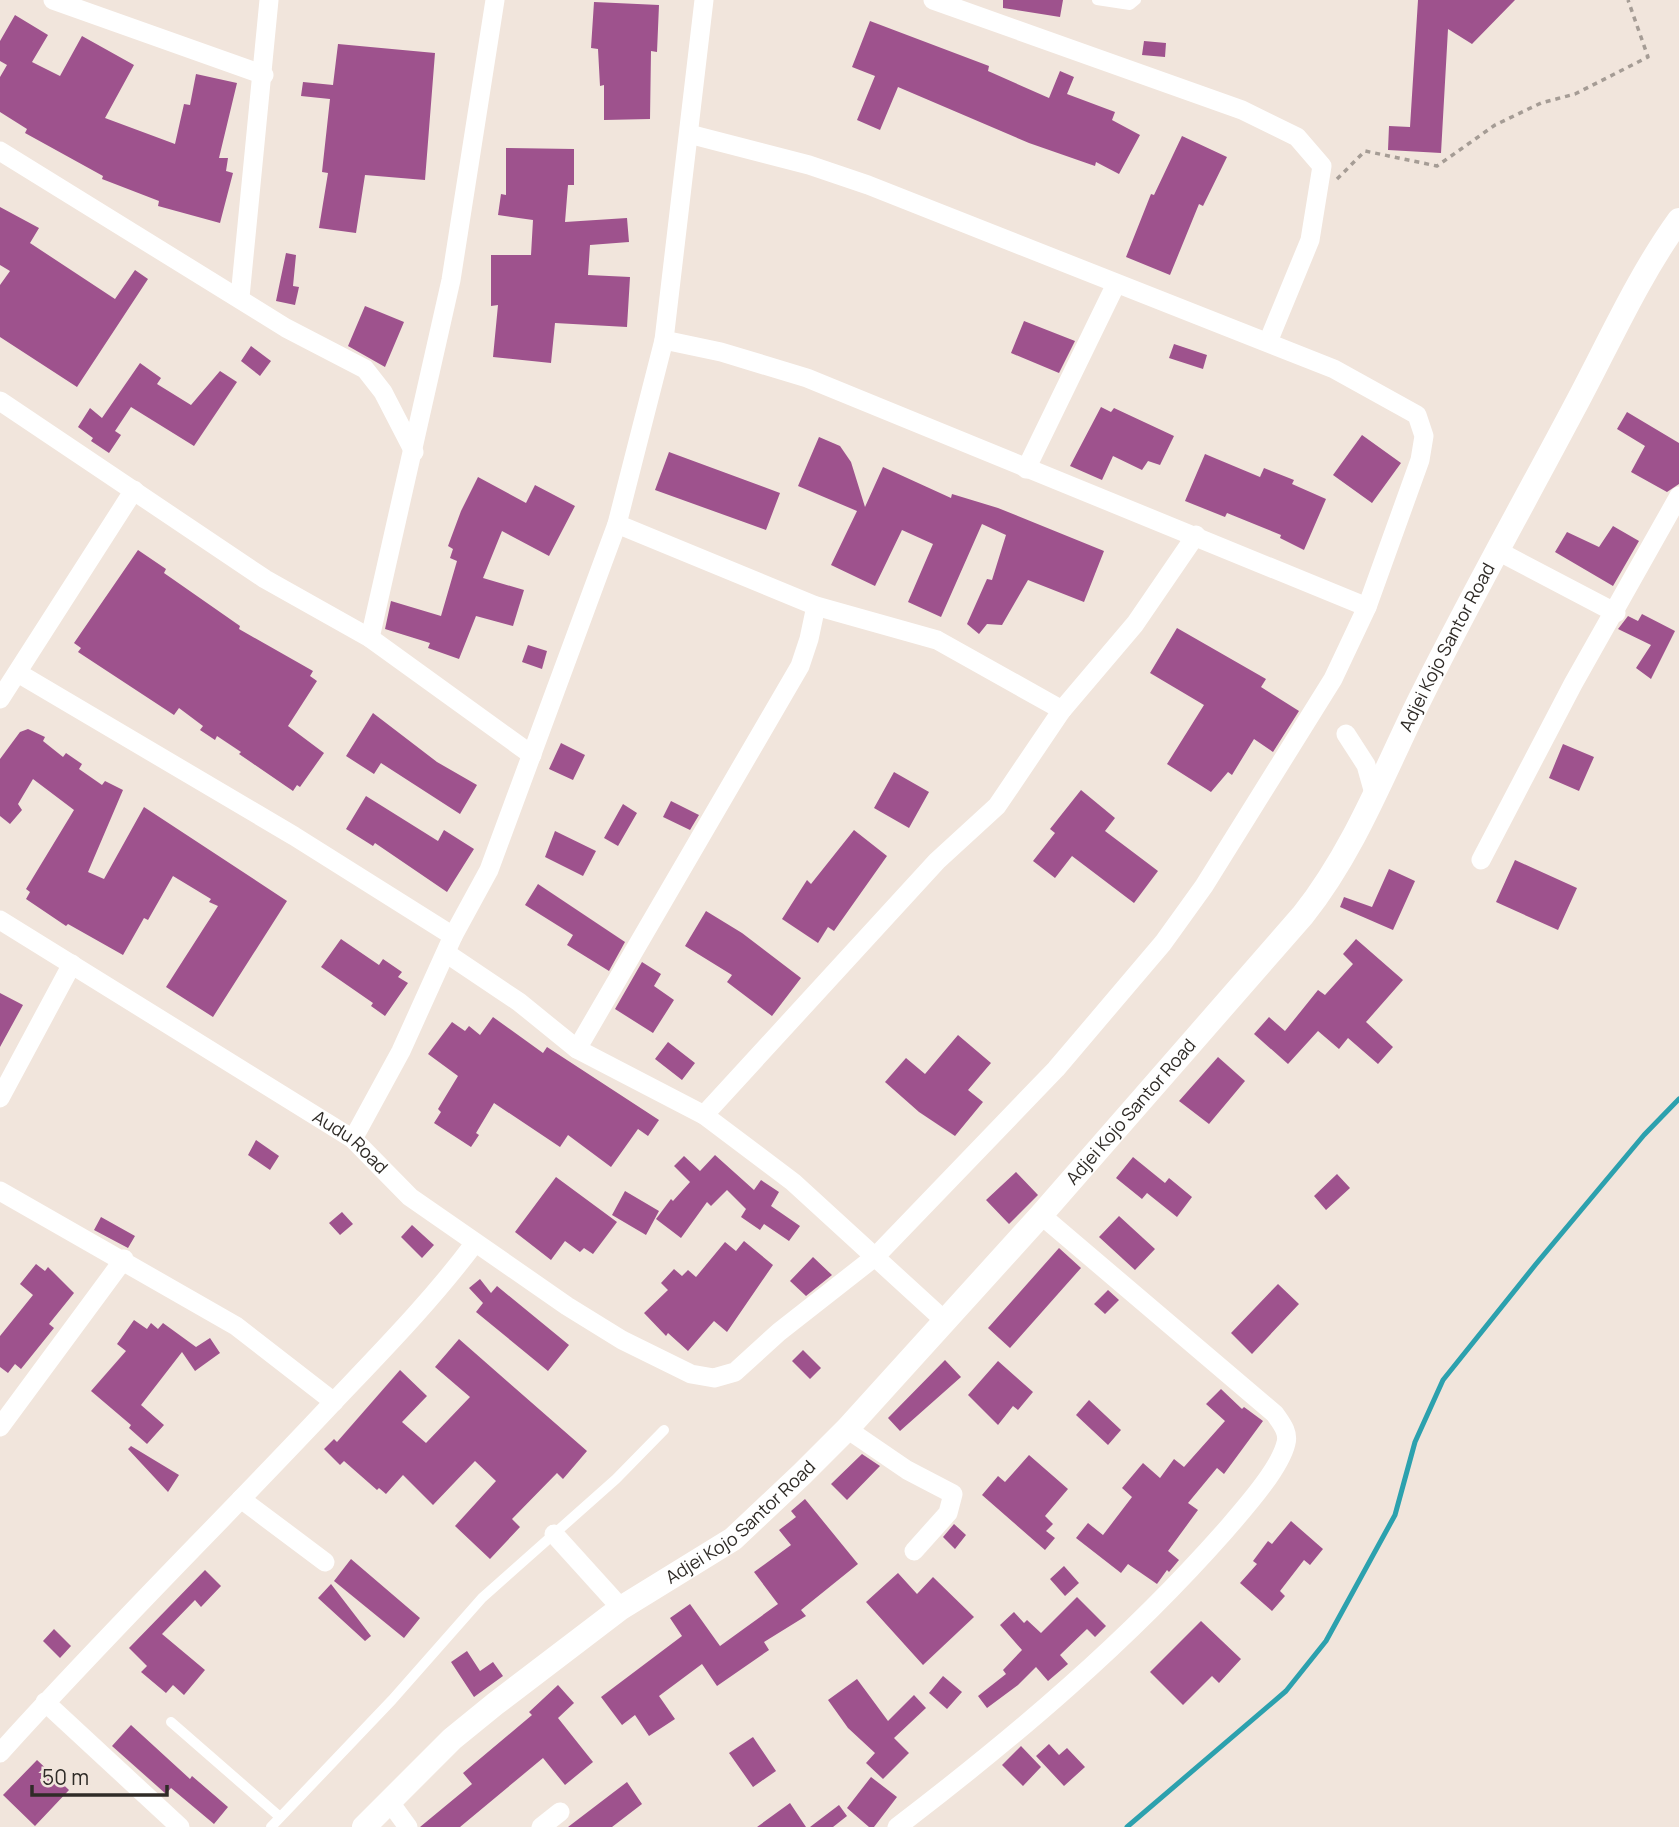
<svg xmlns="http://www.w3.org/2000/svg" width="1679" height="1827" font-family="Manrope,sans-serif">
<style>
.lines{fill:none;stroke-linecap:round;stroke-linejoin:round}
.stream{stroke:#2ca1ae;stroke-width:5}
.building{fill:#9e528d}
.path{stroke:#a59c95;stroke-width:3.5;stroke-dasharray:5 5;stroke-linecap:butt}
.service{stroke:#fff;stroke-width:10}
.minor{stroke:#fff;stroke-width:19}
.tertiary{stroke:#fff;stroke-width:24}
.labels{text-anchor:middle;stroke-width:7;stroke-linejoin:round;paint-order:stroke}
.street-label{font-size:18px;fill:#2f2b27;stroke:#f1e5dc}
</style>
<rect width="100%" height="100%" fill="#f1e5dc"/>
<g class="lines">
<path class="stream" d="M1127,1827l159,-136 40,-50 69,-126 20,-73 28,-62 93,-116 108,-129 35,-36"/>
</g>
<path class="building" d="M1003,0h60l-3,17 -57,-9z
M1418,0h97l-43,44 -24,-15 -7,124 -53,-3 1,-24 21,1z
M594,2l65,3 -2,47 -6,-1 -1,68 -46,1v-35l-4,1 -2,-37 -7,-1z
M15,15l33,20 -16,27 28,14 22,-40 52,29 -29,53 70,26 9,-40 6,1 6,-31 41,9 -18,75h9l-2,13 7,2 -13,50 -62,-17 1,-5 -57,-22 1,-3 -78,-43 2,-4 -27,-17v-35l7,-12 -7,-4v-20z
M870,21l119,45 -1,5 61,27 11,-27 14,6 -7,17 48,18 -3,8 28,15 -21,39 -23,-12 -1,4 -66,-23 -131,-56 -18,43 -23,-10 18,-44 -23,-9z
M1144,41l22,2 -1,14 -23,-2z
M338,44l97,9 -10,127 -60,-5 -9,58 -37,-5 9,-55 -6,-1 8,-73 -29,-3 2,-14 30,3z
M1182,136l45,21 -24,49 -4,-2 -29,71 -44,-18 25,-63 3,1z
M506,148l68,1v36h-6l-3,37 62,-4 2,24 -39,3 -2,30 42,2 -3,50 -72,-4 -4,40 -58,-6 5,-52 -7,1v-51h40l2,-35 -35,-5 3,-21 5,1z
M0,207l39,21 -9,15 85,56 20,-29 13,9 -71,108 -77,-50v-52l10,-14 -10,-6z
M286,253l10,2 -3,31 6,1 -4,18 -19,-4z
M365,306l39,16 -19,45 -37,-21z
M1024,321l51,20 -16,32 -48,-20z
M1174,344l33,11 -4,14 -34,-11z
M251,346l20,15 -11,15 -19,-15z
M140,363l21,15 -4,6 34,21 29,-34 17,11 -43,64 -63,-39 -16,24 6,4 -12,18 -18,-12 2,-3 -15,-11 12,-19 12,10z
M1101,407l10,5 3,-4 60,28 -14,29 -12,-4 -6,9 -29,-14 -11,24 -32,-14z
M1627,412l52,31v41l-12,8 -36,-20 14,-26 -28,-17z
M1362,435l39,28 -29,40 -39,-28z
M819,437l21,9 11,16 14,45 18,-40 68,31 1,-4 46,14 106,43 -20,51 -56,-22 -26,45 -15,-1 -8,10 -12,-10 20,-45 5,1 14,-45 -24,-11 -41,93 -33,-15 25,-58 -31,-14 -27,56 -44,-21 26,-54 -59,-25z
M669,452l111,41 -14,37 -111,-40z
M1205,454l55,23 4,-9 30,12 -2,4 34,15 -22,51 -24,-12 1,-3 -54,-22 -2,4 -40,-16z
M478,477l48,26 9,-18 40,21 -26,50 -47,-25 -19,47 41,12 -11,36 -37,-10 -17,43 -31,-11 2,-5 -45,-14 6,-28 50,15 16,-55 -7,-3 3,-9 -5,-3 13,-35z
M1613,526l26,15 -26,45 -58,-34 12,-20 32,15z
M138,550l28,19 -2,4 76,53 -1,3 74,42 -3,5 7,5 -29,45 36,27 -24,34 -3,-2 -4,6 -54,-37 2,-2 -24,-16 -2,4 -15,-10 3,-4 -24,-18 -5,7 -96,-63 3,-4 -7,-5z
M1642,614l33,17 -24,48 -15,-11 15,-23 -33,-16 10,-13 10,5z
M1177,628l89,51 -5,8 38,24 -26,41 -19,-13 -22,36 -4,-3 -17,20 -44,-28 37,-59 -54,-32z
M528,645l19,6 -5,18 -20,-7z
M373,713l64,49 40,23 -17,29 -79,-51 -7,11 -28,-18z
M28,729l17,8 -2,4 20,16 3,-4 16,11 -3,5 23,16 3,-4 18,9 -35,82 16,7 40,-72 143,94 -74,116 -47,-30 52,-81 -9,-4 2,-3 -38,-23 -25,44 -4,-2 -21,37 -55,-31 -2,2 -40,-27 4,-7 -4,-3 48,-79 -41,-31 -15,25 4,6 -12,14 -10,-8v-57l20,-27z
M561,743l24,12 -12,25 -24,-11z
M1563,744l31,13 -15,34 -30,-13z
M894,772l35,20 -20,36 -35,-20z
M1081,790l34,28 -10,13 53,40 -24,32 -62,-47 -17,22 -22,-17 22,-28 -5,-4z
M366,796l72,45 6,-11 30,19 -27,43 -72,-49 -2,3 -27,-17z
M671,801l28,14 -9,15 -27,-13z
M623,804l14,9 -19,33 -14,-8z
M854,830l33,26 -53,75 -6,-4 -10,16 -36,-24 25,-39 4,4z
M555,831l41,20 -13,25 -38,-19z
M1515,860l62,28 -19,42 -62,-28z
M1389,869l26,12 -22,49 -53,-23 4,-10 28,10z
M538,884l87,58 -16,29 -42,-26 6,-10 -48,-30z
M706,911l36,22 59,45 -29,38 -45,-34 5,-7 -47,-29z
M341,939l38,26 4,-6 19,13 -4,5 10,6 -23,33 -14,-10 2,-3 -52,-36z
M1356,939l47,41 -37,42 27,25 -15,17 -30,-26 -9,11 -21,-18 -30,33 -34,-30 15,-17 16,14 33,-41 7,5 28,-31 -10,-10z
M642,962l19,12 -7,12 20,14 -21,33 -38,-24z
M0,993l23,12 -23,42z
M493,1017l50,36 4,-6 112,73 -11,16 -10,-7 -27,38 -43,-32 -8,12 -66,-44 -18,30 3,2 -8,12 -37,-24 7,-11 -3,-3 20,-33 -30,-22 24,-32 13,9 4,-5 11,9z
M958,1035l33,28 -23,27 15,12 -28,34 -36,-24 -34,-30 21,-24 19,16z
M668,1042l27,21 -13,17 -27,-21z
M1218,1057l27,24 -36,43 -30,-23z
M256,1140l23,16 -9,14 -22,-15z
M715,1155l39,35 7,-10 18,12 -8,14 29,20 -11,15 -25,-17 -4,6 -19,-13 5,-8 -19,-19 -16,16 -4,-4 -26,36 -25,-19 15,-20 2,2 17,-19 -16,-16 10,-10 16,15z
M1133,1157l32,26 4,-5 23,19 -15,20 -30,-24 -5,6 -26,-21z
M1016,1172l22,23 -29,29 -23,-24z
M1337,1174l13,14 -24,22 -12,-14z
M556,1177l61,45 -24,32 -9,-6 -4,4 -15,-11 -14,19 -36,-28z
M625,1191l34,20 -13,24 -34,-20z
M342,1212l11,12 -13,11 -11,-12z
M1119,1216l36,33 -20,21 -36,-33z
M101,1217l34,19 -7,12 -34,-18z
M412,1225l22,20 -12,13 -21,-21z
M744,1241l29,24 -46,67 -13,-11 -26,30 -20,-18 -2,3 -22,-23 24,-23 -7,-7 13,-14 8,7 6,-6 8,7 29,-35 11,9z
M1059,1248l22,20 -71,80 -22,-20z
M813,1257l19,18 -26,21 -16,-15z
M36,1264l9,7 3,-4 26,26 -25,31 5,4 -33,41 -6,-5 -7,9 -8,-6v-31l33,-41 -13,-11z
M480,1279l11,14 6,-7 72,59 -21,26 -72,-59 7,-9 -14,-15z
M1278,1284l21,20 -47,50 -21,-21z
M1108,1290l11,10 -14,14 -11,-10z
M134,1320l13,9 4,-6 7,6 5,-6 33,24 14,-9 10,15 -25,18 -13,-19 -41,53 23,20 -17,19 -18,-16 2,-3 -40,-34 35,-40 -9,-7z
M459,1339l128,112 -24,28 -6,-6 -45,46 8,8 -30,32 -35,-33 41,-45 -21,-20 -42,44 -30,-30 -17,19 -7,-6 -2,2 -33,-29 -4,4 -16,-16 10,-10 3,3 63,-72 27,26 -25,26 24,21 44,-46 -35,-30z
M803,1350l18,18 -11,11 -18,-18z
M945,1360l16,17 -61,54 -12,-13z
M998,1361l35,31 -15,18 -5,-4 -15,19 -30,-30z
M1221,1389l21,20 2,-2 19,14 -39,53 -7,-6 -29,35 10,7 -30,41 11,9 -10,12 -2,-2 -10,14 -29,-20 -7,9 -45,-35 12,-15 15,12 29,-38 -10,-9 21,-25 17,15 14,-19 10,8 41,-46 -19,-17z
M1089,1400l32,30 -13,15 -32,-30z
M131,1446l48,29 -11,17 -40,-43z
M862,1454l18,12 -33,34 -16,-16z
M1029,1455l39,34 -23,27 8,8 -7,7 9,7 -10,12 -63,-55 16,-19 7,6z
M805,1499l53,65 -57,46 5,6 -42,26 5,8 -52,36 -15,-22 -43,32 16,23 -26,17 -14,-21 -13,10 -21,-28 81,-61 -12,-18 20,-14 30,42 58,-42 -24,-32 37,-27 -12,-15 17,-13 -5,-6z
M1291,1521l32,28 -13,16 -6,-5 -24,31 5,5 -13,15 -32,-28 17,-19 -4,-3 15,-20 4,3z
M954,1524l12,11 -11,14 -12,-12z
M351,1559l69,59 -16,20 -70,-57z
M1064,1566l15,17 -14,13 -15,-17z
M205,1570l16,16 -20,21 -6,-7 -33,34 43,36 -21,25 -11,-10 -7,8 -25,-21 6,-6 -18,-18z
M898,1573l19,21 16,-17 41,40 -51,48 -57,-63z
M331,1584l40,52 -6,5 -47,-43z
M1077,1597l29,29 -11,11 -8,-8 -27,26 8,9 -20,17 -12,-14 -18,18 -31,23 -9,-12 28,-22 -3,-4 19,-20 -22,-25 14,-13 10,11 3,-3 14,13z
M1201,1621l40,38 -22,24 -7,-7 -29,29 -33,-33z
M54,1629l17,17 -11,12 -17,-17z
M467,1651l13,20 13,-9 10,14 -29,21 -23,-35z
M943,1676l19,16 -15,17 -18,-16z
M857,1679l31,42 26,-26 12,13 -32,30 15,15 -26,26 -17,-16 9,-10 -27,-25 -20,-28z
M558,1685l16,18 -16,15 35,44 -28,23 -22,-27 -83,69h-40l52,-43 -9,-11 69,-58 -3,-3z
M131,1725l59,54 2,-3 36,31 -14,17 -43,-36 -5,6 -54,-48z
M753,1737l23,34 -23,16 -24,-34z
M1049,1744l10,11 8,-7 18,19 -21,19 -28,-30z
M1021,1746l20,21 -18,19 -21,-21z
M37,1760l32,30 -34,36 -32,-31z
M871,1777l26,20 -23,30h-5l-22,-19z
M627,1782l15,22 -30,23h-44z
M790,1803l16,24h-49z
M839,1805l8,11 -14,11h-23z"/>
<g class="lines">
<path class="path" d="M1337,179l28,-28 72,15 58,-41 46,-22 34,-9 73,-37 -20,-57"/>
<path class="service" d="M1097,0l33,5 6,-5
M171,1722l109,95
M271,1827l121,-127 90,-102 134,-119 48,-49"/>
<g class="minor">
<path d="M53,0l211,75"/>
<path d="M933,0l309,110 55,27 25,29 -12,74 -42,102"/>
<path d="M0,151l286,177 79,41 18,23 31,60"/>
<path d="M240,297l29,-297"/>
<path d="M664,340l57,12 86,26 560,229"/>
<path d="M0,401l265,178 105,59 162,117"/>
<path d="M1026,469l90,-185"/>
<path d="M617,524l199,82 121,34 125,70"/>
<path d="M1498,551l118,62"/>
<path d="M370,638l81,-358 44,-280"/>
<path d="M18,673l276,163 159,100"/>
<path d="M0,699l134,-209"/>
<path d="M1346,734l20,31 9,32"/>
<path d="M1481,860l92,-176 106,-188"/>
<path id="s1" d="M0,920l353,219 57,58 157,109 55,34 69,34 23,4 21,-6 44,-40 97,-76 180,-187 107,-126 41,-57 129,-207 34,-72 53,-147 4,-24 -7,-21 -83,-46 -466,-184 -59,-20 -120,-31"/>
<path d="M446,953l73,49 58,47 127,66 89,67 152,139"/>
<path d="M577,1049l223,-383 9,-27 7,-33"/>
<path d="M0,1098l72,-134"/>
<path d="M704,1115l233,-254 60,-55 65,-96 73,-86 61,-89"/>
<path d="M353,1139l48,-88 52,-115 36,-66 128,-346 47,-184 40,-340"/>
<path d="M0,1191l236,135 98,76"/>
<path d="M0,1427l124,-168"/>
<path d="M847,1429l60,41 46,24 -5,19 -34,38"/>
<path d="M241,1499l84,63"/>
<path d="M554,1534l67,74"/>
<path d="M45,1702l135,125"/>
<path d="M0,1753c105,-117 218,-228 326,-343 51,-54 103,-106 148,-166"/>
<path d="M389,1801l19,26"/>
<path d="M541,1827l19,-15"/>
<path d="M897,1827c118,-90 230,-185 328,-296 18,-21 55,-62 61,-88 3,-11 -5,-20 -11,-29l-234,-199"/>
</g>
<path class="tertiary" id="s2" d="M364,1827l88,-88 43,-35 126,-96 112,-69 69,-65 45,-45 194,-214 262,-300c50,-63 79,-138 114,-210 49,-99 104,-197 156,-295 34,-63 64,-132 106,-190"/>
</g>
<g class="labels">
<g class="street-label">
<text dy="6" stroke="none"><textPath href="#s2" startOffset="1620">Adjei Kojo Santor Road</textPath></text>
<text dy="6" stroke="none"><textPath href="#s2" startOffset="1054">Adjei Kojo Santor Road</textPath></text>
<text dy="6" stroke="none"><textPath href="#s1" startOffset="415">Audu Road</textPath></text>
<text dy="6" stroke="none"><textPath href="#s2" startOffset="486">Adjei Kojo Santor Road</textPath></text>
</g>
</g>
<path d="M32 1785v10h135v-10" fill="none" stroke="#2f2b27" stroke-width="3.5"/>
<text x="42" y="1785" font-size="21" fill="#2f2b27" stroke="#f1e5dc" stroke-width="5" paint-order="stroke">50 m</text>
</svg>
